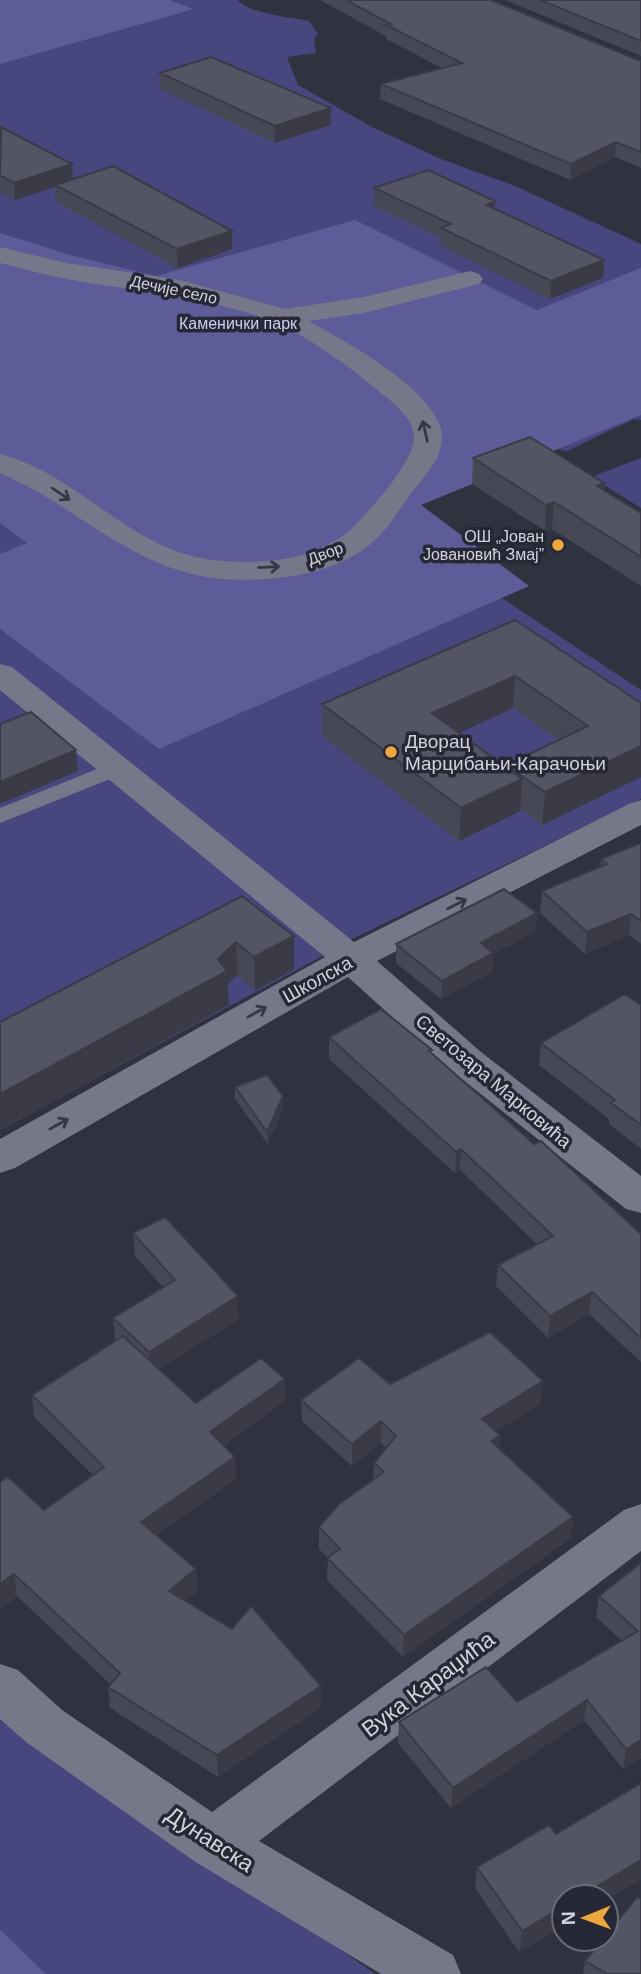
<svg xmlns="http://www.w3.org/2000/svg" width="641" height="1974" font-family="Helvetica,sans-serif">
<style>
.green{fill:#48467f}
.forest{fill:#5d5c98}
.lines{fill:none;stroke-linecap:round;stroke-linejoin:round}
.lane{fill:#767788;fill-rule:evenodd}
.street{fill:#767788;fill-rule:evenodd}
.wall{fill:#474856;fill-rule:evenodd}
.shaded-wall{fill:#3a3b46}
.building{fill:#535464;stroke:#3a3b46;stroke-width:2}
.oneway{stroke:#373846}
.poi-dot{fill:#eea73c;stroke:#272836;stroke-width:2.5}
.labels{text-anchor:middle;stroke-width:7;stroke-linejoin:round;paint-order:stroke}
.far-street-label{font-size:16px;fill:#d2d3dc;stroke:#272836}
.far-park-label{font-size:16px;fill:#cbcdf1;stroke:#272836}
.far-poi-label{font-size:16px;fill:#d2d3dc;stroke:#272836;text-anchor:end}
.poi-label{font-size:19px;fill:#d2d3dc;stroke:#272836;text-anchor:start}
.street-label{font-size:19px;fill:#d2d3dc;stroke:#272836}
.near-street-label{font-size:23px;fill:#d2d3dc;stroke:#272836}
</style>
<rect width="100%" height="100%" fill="#313240"/>
<path class="green" d="M0,0h238c9,13 55,18 71,21l9,13 -4,5 2,14 -29,4 11,28 74,42 69,32 74,27 126,58v176l-7,-1 -67,32 -27,-6 -64,-3 -79,87 244,161v109l-314,152 1,2 -328,177z
M641,458v50l-50,-31z
M0,1698l48,44 327,232h-329l-46,-45z"/>
<path class="forest" d="M0,0h169l25,9 -194,55z
M355,220l182,90 104,-42v147l-220,90 108,81 -370,163 -159,-120v-75l27,-11 -27,-20v-290l70,22 86,21z
M0,1929l46,45h-46z"/>
<g class="lines">
<path class="lane" d="M117,761l11,7 -3,5 -125,50v-15z"/>
<path class="street" d="M0,247l66,16 114,17 105,29 79,-12 106,-26 9,3 4,5 -4,5 -115,29 -55,8c39,23 114,61 131,105 8,24 -10,44 -24,61 -15,18 -25,39 -42,54 -38,35 -103,41 -151,38 -89,-7 -145,-73 -223,-106v-19c75,19 126,90 201,104 52,9 122,5 159,-38 16,-17 54,-59 54,-83 -1,-21 -23,-36 -38,-48 -27,-23 -69,-53 -102,-67 -66,-26 -138,-30 -207,-43 -23,-4 -45,-11 -67,-16z
M0,664l12,3 342,275 275,-138 12,-4v25l-264,136 104,91 160,124v37l-15,-4 -173,-137 -105,-95 -333,191 -15,5v-34l325,-182 -325,-267z
M641,1504v47l-382,290 194,114 8,19h-80l-187,-113 -168,-119 -26,-23v-55l18,6 44,40 150,102 412,-302z"/>
</g>
<path class="wall" d="M320,0h171l150,61v107l-26,-11 -45,23 -190,-81 1,-15 61,-16 -56,-29v-3z
M505,0h136v56z
M160,73l171,35v17l-56,18 -115,-54z
M0,128l73,51 159,70 -54,19 -122,-66 -1,-15 -40,13 -15,-8z
M374,188l121,21 109,51 -1,18 -53,21 -110,-53v-8l-66,-32z
M473,458l131,25v7l37,23v73l-89,-57 -7,2 -73,-47z
M515,620l126,83v74l-99,48 -22,-16v2l-61,30 -137,-105v-32zM513,708l46,32 -53,25v2l-47,-34z
M641,843v101l-12,-9 -44,19 -45,-41 2,-22 58,-24 1,-8z
M242,896l52,40v33l-39,22 -18,-16 -9,9 1,21 -229,125v-108z
M537,913l-2,19 -42,22 -1,18 -51,27 -45,-36v-19z
M641,1005v144l-32,-25v-5l-70,-54 2,-22z
M329,1037l103,16 102,91 107,90v128l-52,-48 -41,24 -52,-52 2,-21 39,-21 -77,-74 -5,3 -126,-114z
M235,1087l48,9v13l-15,35 -33,-45z
M133,1233l106,86 -80,50 37,34 89,-24v22l-61,44 11,12 1,22 -80,56 40,34 1,22 -12,10 136,107 -103,69 -108,-69 -2,-21 2,-3 -93,-88 -17,13v-127l44,28 49,-35 -59,-58 -2,-22 83,-55 -2,-22 50,-31 -28,-31z
M543,1381l-2,22 -45,28 4,4 -1,14 72,89 -168,119 -76,-77 1,-22 -9,-9v-22l54,-47 1,-17 12,-15 -5,-5 -29,23 -50,-45 -1,-21 89,-16z
M641,1563v195l-18,11 -39,-49 -133,88 -53,-65 1,-21 118,-20 105,-61 -26,-24 3,-21z
M641,1783v96l-35,21v-3h-42v29l-45,26 -44,-64 2,-21 79,-33z
M585,1961l56,13h-58z"/>
<path class="shaded-wall" d="M331,108v17l-56,18v-17z
M616,142l-1,15 -45,23 1,-16z
M72,164l1,18 -18,3v2l-40,13 -1,-17z
M495,201l-1,18 -7,-14z
M232,231v18l-54,19 -1,-19z
M604,260l-1,18 -53,21 1,-18z
M604,483l-2,26 -5,-23z
M554,502l-2,27 -7,2 1,-26z
M515,676l-2,32 -82,38 1,-33z
M641,746v31l-99,48 3,-33z
M76,750l2,21 -78,33v-22z
M522,779l-2,32 -61,30 2,-33z
M537,913l-2,19 -42,22 -1,18 -51,27 1,-18 39,-38z
M631,914l-2,21 -44,19 2,-22z
M294,936v33l-39,22 -1,-34z
M236,942l1,33 -9,9 1,21 -229,125v-36l218,-135z
M283,1096v13l-15,35 -1,-12z
M461,1149l-1,21 -5,3 1,-21z
M592,1292l-3,22 -41,24 2,-22z
M238,1296l1,23 -89,56 -1,-23z
M285,1379v22l-74,53 -1,-22z
M543,1381l-2,22 -60,38 1,-22z
M381,1421v22l-29,23v-22z
M500,1435l-1,22 -8,-16z
M235,1457l1,22 -93,65 -2,-22z
M573,1517l-2,21 -168,119 1,-22z
M196,1569l1,22 -27,22 -1,-22z
M14,1574l3,22 -17,13v-25z
M321,1686v22l-103,69 -1,-22z
M587,1700l-3,20 -133,88 2,-20z
M641,1740v18l-18,11 3,-20z
M641,1860v19l-35,21v-3h-27z
M564,1906v20l-45,26 3,-21z"/>
<path class="building" d="M346,0h145l150,61v91l-25,-10 -45,22 -190,-80 81,-21 -76,-38 5,-1z
M540,0h101v41z
M211,57l120,51 -56,18 -115,-53z
M1,127l71,37 -58,19 -14,-8z
M113,166l119,65 -55,18 -122,-64z
M428,170l67,31 -8,4 117,55 -53,21 -110,-53 10,-4 -77,-36z
M530,437l74,46 -7,3 44,27v44l-87,-55 -8,3 -73,-47z
M515,620l126,83v43l-96,46 -39,-27 82,-39 -73,-50 -83,37 90,66 -61,29 -139,-104z
M31,712l45,38 -76,32v-58z
M641,843v78l-10,-7 -44,18 -45,-41 65,-27 -6,-5z
M504,889l33,24 -56,30 12,10 -51,28 -46,-37z
M242,896l52,40 -40,21 -18,-15 -18,17 9,12 -227,123v-72z
M625,994l16,11v120l-30,-22 4,-3 -74,-57z
M381,1009l51,41 -3,1 105,93 7,-3 100,93v104l-49,-46 -42,24 -52,-51 55,-29 -92,-87 -5,3 -127,-115z
M267,1075l16,21 -16,36 -32,-45z
M165,1217l73,79 -89,56 -36,-34 62,-38 -42,-47z
M490,1332l53,49 -61,38 18,16 -9,6 82,76 -169,118 -77,-77 13,-9 -21,-22 20,-23 45,-32 -10,-9 22,-27 -15,-15 -29,23 -51,-44 58,-42 31,26z
M123,1336l73,67 65,-45 24,21 -75,53 25,25 -94,65 55,47 -27,22 63,38 19,-23 70,80 -104,69 -109,-68 12,-14 -106,-99 -14,10v-102l8,-5 36,33 60,-43 -72,-72z
M641,1563v177l-15,9 -39,-49 -134,88 -54,-66 87,-55 31,35 121,-71 -39,-35z
M641,1783v77l-62,37h-15v9l-42,25 -45,-64 72,-42 7,9z
M637,1897l4,2v75h-33l-23,-13 18,-22h3v-4z"/>
<defs><path id="oneway-shaft" d="M-6 0H5M1.5-3L5.5 0L1.5 3" fill="none" stroke-width="1.6" stroke-linecap="round" stroke-linejoin="round" transform="scale(1.75)"/></defs>
<g class="oneway">
<use href="#oneway-shaft" transform="translate(425 431) rotate(-103)"/>
<use href="#oneway-shaft" transform="translate(61 494) rotate(34)"/>
<use href="#oneway-shaft" transform="translate(269 567) rotate(-3)"/>
<use href="#oneway-shaft" transform="translate(457 904) rotate(-27)"/>
<use href="#oneway-shaft" transform="translate(257 1012) rotate(-29)"/>
<use href="#oneway-shaft" transform="translate(59 1124) rotate(-29)"/>
</g>
<g class="poi-dot">
<circle cx="558" cy="545" r="7"/>
<circle cx="391" cy="752" r="7"/>
</g>
<g class="labels">
<g class="far-street-label">
<text transform="translate(174 289) rotate(12)" y="6">Дечије село</text>
<text transform="translate(325 553) rotate(-21)" y="6">Двор</text>
</g>
<g class="far-park-label">
<text x="238" y="329">Каменички парк</text>
</g>
<g class="far-poi-label">
<text x="544" y="542">ОШ „Јован<tspan x="544" dy="18">Јовановић Змај”</tspan></text>
</g>
<g class="poi-label">
<text x="405" y="748">Дворац<tspan x="405" dy="22">Марцибањи-Карачоњи</tspan></text>
</g>
<g class="street-label">
<text transform="translate(317 979) rotate(-29)" y="7">Школска</text>
<text transform="translate(494 1081) rotate(40)" y="7">Светозара Марковића</text>
</g>
<g class="near-street-label">
<text transform="translate(428 1684) rotate(-37)" y="8">Вука Караџића</text>
<text transform="translate(210 1839) rotate(33)" y="8">Дунавска</text>
</g>
</g>
<g transform="translate(585 1918) rotate(269)"><circle r="33" fill="#272836" stroke="#6b6c78" stroke-width="2"/>
<path d="M0-5L12 26L0 18L-12 26Z" fill="#eea73c"/>
<text y="-10" font-size="19" font-weight="bold" text-anchor="middle" fill="#d2d3dc">N</text>
</g>
</svg>
